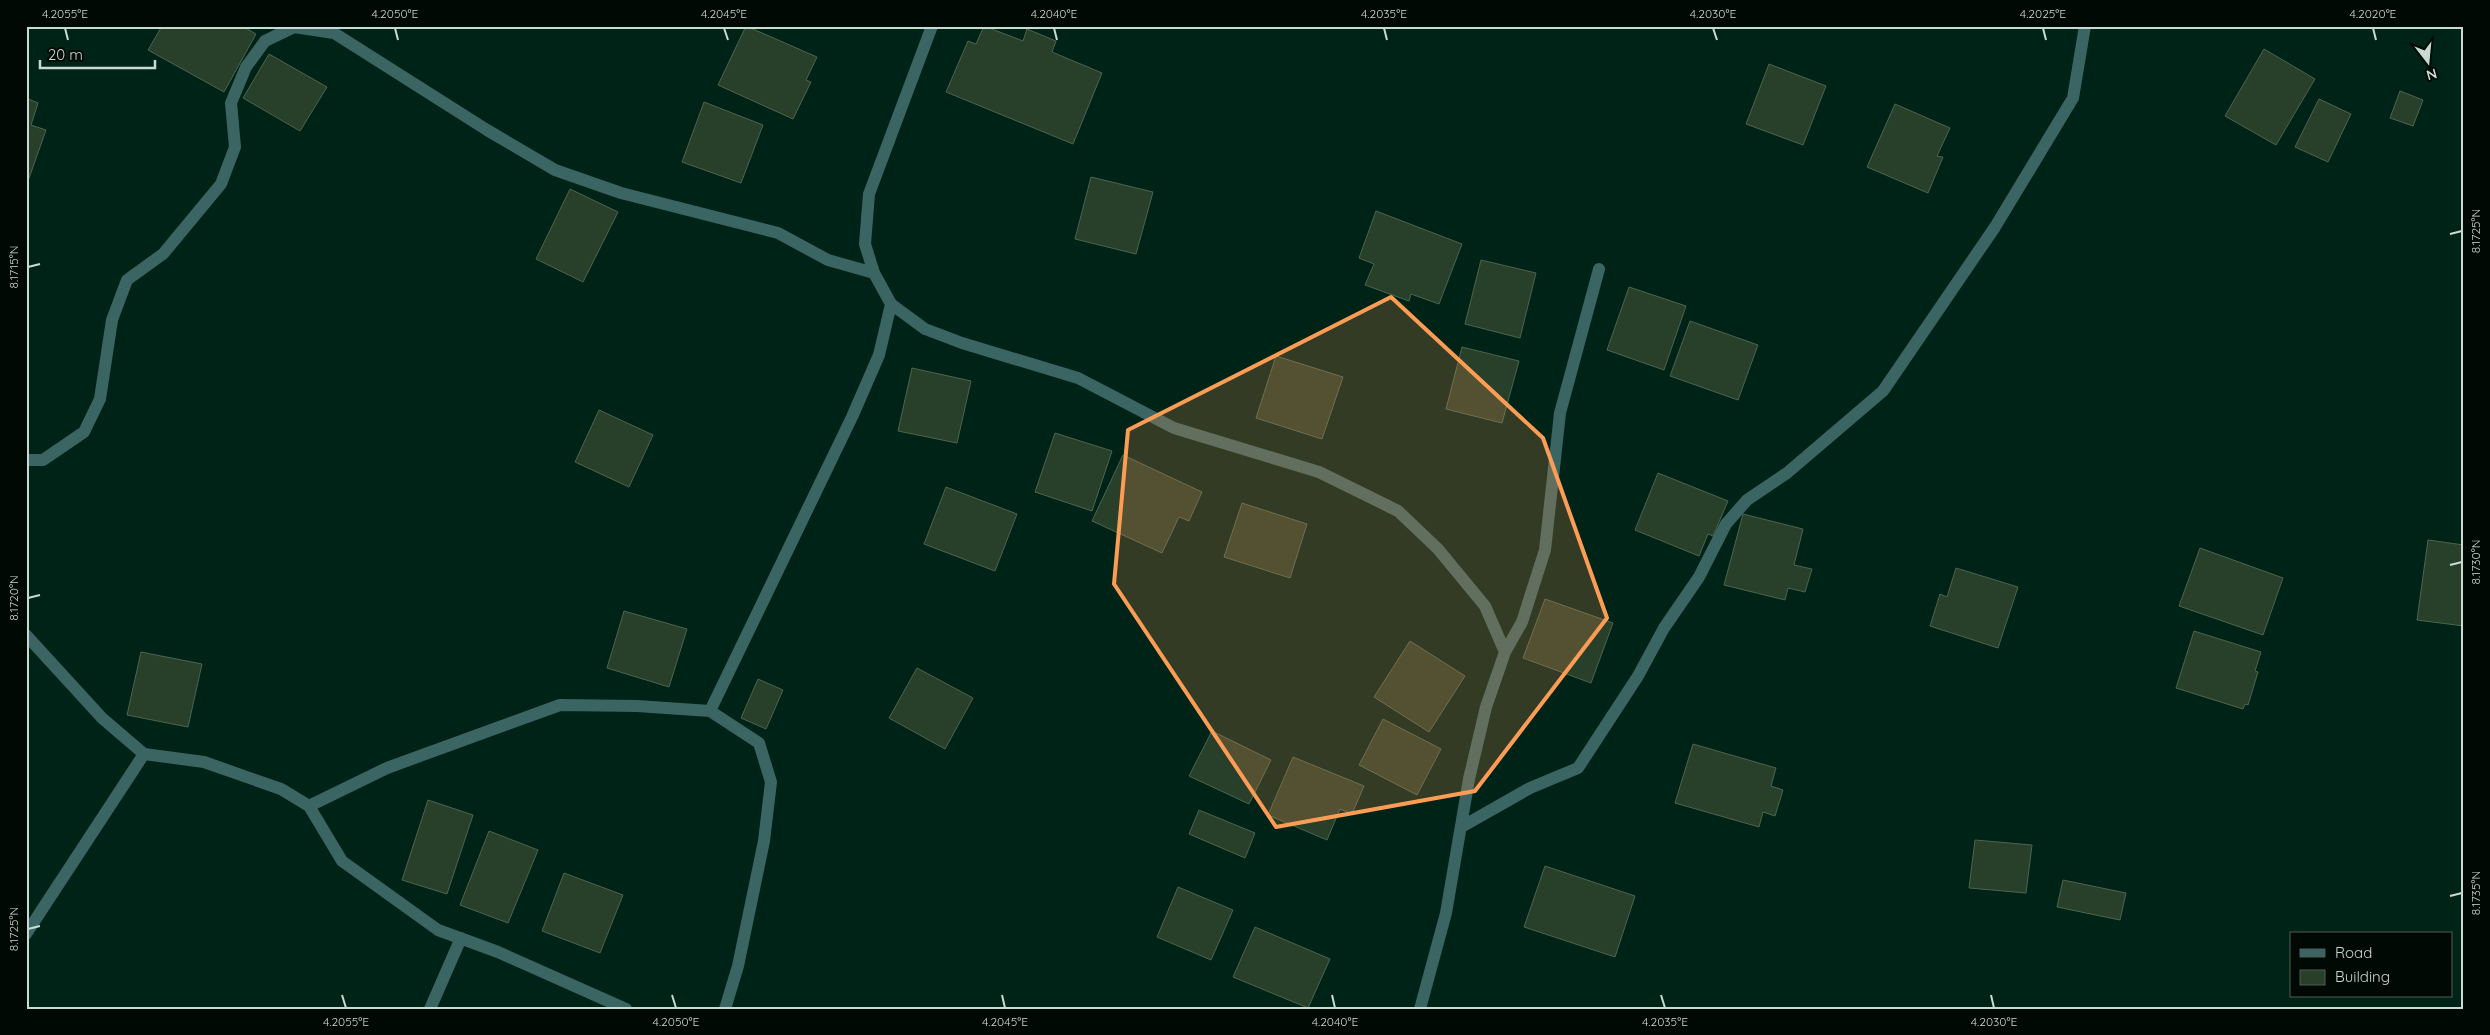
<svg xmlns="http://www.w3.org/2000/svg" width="2490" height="1035" font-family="Quicksand,sans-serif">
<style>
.building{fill:#283f2a;stroke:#4d654f}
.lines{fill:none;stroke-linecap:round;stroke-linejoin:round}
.minor{stroke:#3b6562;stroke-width:12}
.marked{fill:#fd9d55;fill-opacity:0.2;stroke:#fd9d55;stroke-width:4;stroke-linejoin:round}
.ticks{fill:none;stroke:#c8dbd3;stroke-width:2}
.neatline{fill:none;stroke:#c8dbd3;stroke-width:2}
.ticks-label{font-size:12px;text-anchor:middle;fill:#c8dbd3}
</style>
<rect width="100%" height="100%" fill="#002318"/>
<path class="building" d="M162,26h80l14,8 -32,58 -76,-42z
M746,26l71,31 -11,23 5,2 -18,37 -75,-34z
M984,26l39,15 4,-12 29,12 -4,11 50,21 -29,71 -127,-52 22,-51 8,3z
M2264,49l51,30 -39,66 -51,-29z
M269,54l58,33 -27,44 -57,-33z
M1769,64l57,22 -23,59 -57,-21z
M2400,91l23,9 -10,26 -23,-8z
M26,98l12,5 -7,22 15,5 -18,51z
M2319,99l32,15 -23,48 -33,-15z
M704,102l59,23 -22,58 -59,-21z
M1895,104l55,24 -13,28 6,1 -15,36 -61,-26z
M1091,177l62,15 -17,62 -61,-15z
M570,189l48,23 -35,70 -47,-23z
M1376,211l86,33 -23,60 -28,-10 -2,7 -44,-16 9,-21 -15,-6z
M1481,260l55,13 -16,65 -55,-14z
M1629,287l57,19 -22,64 -57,-20z
M1690,321l68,24 -20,55 -68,-24z
M1462,347l57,14 -17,62 -56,-14z
M1276,356l67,21 -21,62 -66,-21z
M912,368l59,13 -14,62 -59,-12z
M599,410l54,25 -24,52 -54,-25z
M1055,433l57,18 -20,60 -57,-19z
M1123,455l79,37 -13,29 -10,-4 -17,36 -70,-32z
M1658,473l70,28 -15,35 -5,-2 -9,22 -64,-26z
M946,487l71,27 -22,57 -71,-27z
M1242,503l65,21 -17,54 -66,-21z
M1743,514l60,15 -9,36 18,4 -7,23 -17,-4 -3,12 -61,-15z
M2428,540l36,5v81l-47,-6z
M2200,548l83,30 -20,57 -84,-29z
M1956,568l62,19 -20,61 -68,-22 10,-32 7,3z
M1545,599l68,24 -22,60 -68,-25z
M624,611l63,18 -18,58 -62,-19z
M2194,631l67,21 -6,19 3,1 -10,33 -3,-1 -2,5 -67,-21z
M1410,641l55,35 -36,56 -55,-35z
M141,652l61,12 -14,63 -61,-12z
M917,668l56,30 -28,51 -56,-31z
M758,679l25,11 -17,39 -25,-11z
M1383,719l58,30 -24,46 -58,-30z
M1212,731l59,29 -22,44 -60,-28z
M1693,744l83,24 -5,18 12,4 -8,26 -12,-4 -4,15 -84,-24z
M1293,757l71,29 -12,28 -12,-5 -13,31 -59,-25z
M428,800l45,15 -26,79 -45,-14z
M1199,810l56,23 -10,25 -56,-24z
M489,831l49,19 -30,73 -48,-18z
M1975,840l57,5 -6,48 -57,-5z
M1545,866l90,30 -20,61 -91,-30z
M564,873l59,22 -23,58 -58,-22z
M2063,880l63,13 -6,27 -63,-13z
M1178,887l55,23 -22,50 -54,-23z
M1255,927l75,32 -22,49 -75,-31z"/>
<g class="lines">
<path class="minor" d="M932,26l-63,168 -4,50 9,29 17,31 34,25 37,14 116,35 96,50 145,44 79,39 40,38 47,57 20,46
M26,460h17l41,-28 16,-33 12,-79 15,-40 36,-26 58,-70 14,-37 -4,-44 15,-36 19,-26 29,-14 40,6 153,97 68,40 66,23 157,40 50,27 46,13
M26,635l76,83 42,36 60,8 77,27 28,17 33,55 96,69 60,22 128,57
M710,711l142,-294 27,-62 12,-51
M309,806l78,-38 173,-63 77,1 73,5 49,32 12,39 -7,59 -26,125 -13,43
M1463,826l67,-38 48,-20 60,-92 26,-48 35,-51 27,-53 21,-24 40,-27 96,-82 112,-164 78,-129 12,-72
M26,934l118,-180
M430,1009l31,-71
M1420,1009l26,-96 23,-134 17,-72 19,-55 17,-30 23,-72 15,-137 39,-144"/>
</g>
<path class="marked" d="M1391,297l152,141 64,180 -132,173 -199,36 -162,-243 14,-154z"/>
<path class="ticks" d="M65,28l3,12M395,28l3,12M724,28l4,12M1054,28l3,12M1384,28l3,12M1713,28l4,12M2043,28l3,12M2373,28l3,12M2450,234l12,-3M28,267l12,-3M2450,565l12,-3M28,598l12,-3M2450,896l12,-3M28,929l12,-3M342,995l4,13M672,995l4,13M1002,995l3,13M1332,995l3,13M1661,995l4,13M1991,995l3,13"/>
<rect width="2490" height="1035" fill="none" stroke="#010905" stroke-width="55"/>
<rect x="2290" y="932" width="162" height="65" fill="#010905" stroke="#515d57"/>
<rect x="2300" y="949" width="25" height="8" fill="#3b6562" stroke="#515d57"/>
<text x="2335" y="958" font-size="15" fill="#c8dbd3">Road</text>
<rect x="2300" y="970" width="25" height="15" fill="#283f2a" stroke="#515d57"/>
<text x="2335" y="982" font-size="15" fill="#c8dbd3">Building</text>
<g transform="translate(2428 62) rotate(164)" stroke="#010905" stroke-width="4" paint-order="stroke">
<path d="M0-4L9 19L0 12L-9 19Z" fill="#c8dbd3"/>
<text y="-8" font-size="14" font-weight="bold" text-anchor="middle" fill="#c8dbd3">N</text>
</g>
<path d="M40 60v8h115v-8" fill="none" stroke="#c8dbd3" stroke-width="2.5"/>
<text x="48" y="60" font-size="15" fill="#c8dbd3" stroke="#010905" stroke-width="4" paint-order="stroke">20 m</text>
<rect x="28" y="28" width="2434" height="980" class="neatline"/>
<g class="ticks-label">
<text x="65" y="18">4.2055°E</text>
<text x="395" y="18">4.2050°E</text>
<text x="724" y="18">4.2045°E</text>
<text x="1054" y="18">4.2040°E</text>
<text x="1384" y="18">4.2035°E</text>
<text x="1713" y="18">4.2030°E</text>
<text x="2043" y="18">4.2025°E</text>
<text x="2373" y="18">4.2020°E</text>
<text transform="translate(2476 231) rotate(-90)" y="4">8.1725°N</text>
<text transform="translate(14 267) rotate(-90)" y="4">8.1715°N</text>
<text transform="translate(2476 562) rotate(-90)" y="4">8.1730°N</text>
<text transform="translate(14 598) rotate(-90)" y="4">8.1720°N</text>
<text transform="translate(2476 893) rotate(-90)" y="4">8.1735°N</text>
<text transform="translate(14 929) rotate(-90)" y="4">8.1725°N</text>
<text x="346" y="1026">4.2055°E</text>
<text x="676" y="1026">4.2050°E</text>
<text x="1005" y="1026">4.2045°E</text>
<text x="1335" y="1026">4.2040°E</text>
<text x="1665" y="1026">4.2035°E</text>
<text x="1994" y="1026">4.2030°E</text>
</g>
</svg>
